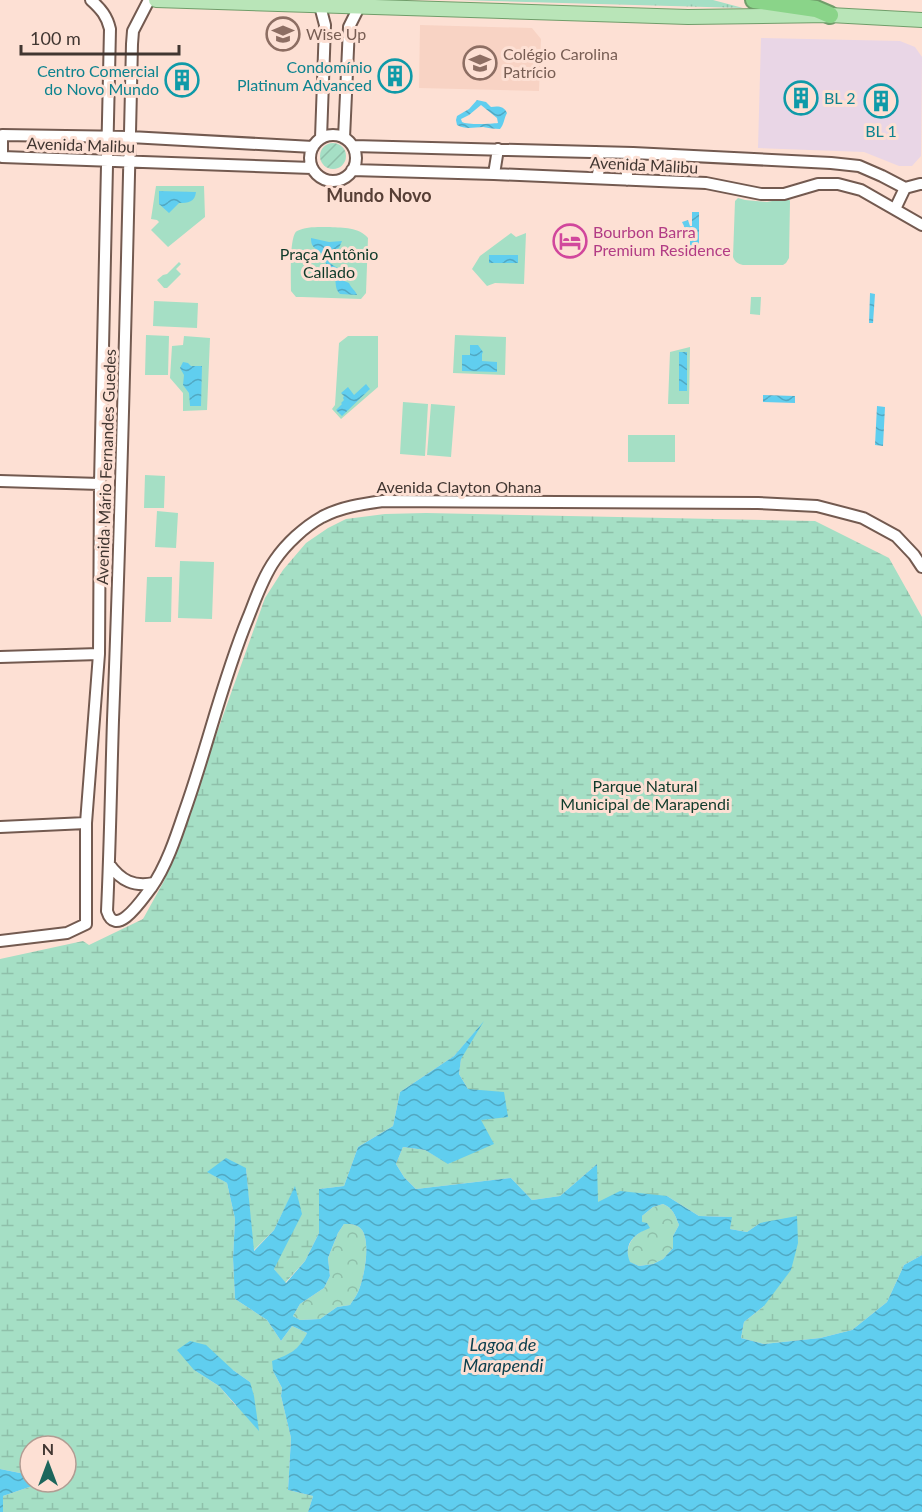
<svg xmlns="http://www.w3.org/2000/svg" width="922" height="1512" font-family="Lato,sans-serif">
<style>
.commercial{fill:#e9d6e6}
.built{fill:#f8d3c4}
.grass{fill:url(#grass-tufts)}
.forest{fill:url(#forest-crowns)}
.wetland{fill:url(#wetland-marsh);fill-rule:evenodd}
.park{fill:#a5dfc5}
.garden{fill:url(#garden-furrows)}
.water{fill:url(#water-waves);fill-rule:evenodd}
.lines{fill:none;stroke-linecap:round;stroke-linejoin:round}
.minor-casing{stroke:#735a50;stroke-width:14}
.major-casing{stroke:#709d6a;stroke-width:16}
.highway-casing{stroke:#709d6a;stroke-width:20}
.minor{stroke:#fff;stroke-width:10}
.major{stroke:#b9e5b8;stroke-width:14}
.highway{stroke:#8ad489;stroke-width:16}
.labels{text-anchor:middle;stroke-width:6;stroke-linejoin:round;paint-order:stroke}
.education-label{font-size:16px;fill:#785e54;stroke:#fde0d4;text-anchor:start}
.culture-label{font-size:16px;fill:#0d838f;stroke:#fde0d4;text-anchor:end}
.street-label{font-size:16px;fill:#413631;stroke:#fde0d4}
.hotel-label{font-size:16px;fill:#b23c85;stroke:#fde0d4;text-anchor:start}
.park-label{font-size:16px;fill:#0e3a2a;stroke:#fde0d4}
.neighbourhood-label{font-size:18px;font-weight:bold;fill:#573f36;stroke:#fde0d4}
.water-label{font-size:18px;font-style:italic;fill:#0c3f4d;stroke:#fde0d4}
</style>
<defs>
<pattern id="grass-tufts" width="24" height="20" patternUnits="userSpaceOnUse" patternTransform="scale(1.5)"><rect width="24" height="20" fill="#a5dfc5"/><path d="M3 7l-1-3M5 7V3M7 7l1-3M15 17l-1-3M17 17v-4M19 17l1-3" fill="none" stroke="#8fc0aa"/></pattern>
<pattern id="forest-crowns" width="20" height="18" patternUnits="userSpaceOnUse" patternTransform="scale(1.5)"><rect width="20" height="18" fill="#a5dfc5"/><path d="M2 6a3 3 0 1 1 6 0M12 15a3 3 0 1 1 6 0" fill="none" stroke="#8fc0aa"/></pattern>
<pattern id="wetland-marsh" width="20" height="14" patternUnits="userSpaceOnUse" patternTransform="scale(1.5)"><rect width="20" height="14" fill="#a5dfc5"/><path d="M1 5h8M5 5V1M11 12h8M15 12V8" fill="none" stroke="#8fc0aa"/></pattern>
<pattern id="garden-furrows" width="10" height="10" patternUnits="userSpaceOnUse" patternTransform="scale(1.5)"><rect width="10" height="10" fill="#a5dfc5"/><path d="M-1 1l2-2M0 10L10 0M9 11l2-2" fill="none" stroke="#8fc0aa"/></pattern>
<pattern id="water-waves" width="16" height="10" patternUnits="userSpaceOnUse" patternTransform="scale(1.5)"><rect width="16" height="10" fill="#60ceef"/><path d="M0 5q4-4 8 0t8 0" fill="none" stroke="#51a8c2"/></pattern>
</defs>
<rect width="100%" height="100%" fill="#fde0d4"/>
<path class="commercial" d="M761,38l139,3 15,6 7,10 -1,99 -9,10h-13l-35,-14 -106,-4z"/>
<path class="built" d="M420,25l112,3 9,11 -2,52 -120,-3z"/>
<path class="grass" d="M459,0h254l30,8z"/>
<path class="forest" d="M663,1204c10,4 12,11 16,21l-6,11v12l-10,11 -10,5 -14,2 -10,-4c-4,-13 1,-24 13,-31v-15l11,-9z
M344,1224c7,0 13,0 18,6 9,13 2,49 -4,62 -2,5 -6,9 -8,13l-13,2 -17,12 -20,1 -7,-4 7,-12 24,-16 6,-12 -2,-18 10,-25z"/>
<path class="wetland" d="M426,513l389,8 74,37 33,59v638l-18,10 -17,37 -35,28 -32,8 -56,6 -23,-6 3,-16 20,-16 -4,-83 -13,9 -17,-3 1,-12 -32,-1 -32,-20 -70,7v-39l-37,32 -28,4 -21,-22 -95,11 -12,-12 -8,-13 7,-17 22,3 24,14 31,-45 -12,-30 -9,-15 2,-16 20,-33 -27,31 -54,36 -7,34 -35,21 -14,39 -25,3v44l-14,28 -20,22 -11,-14 21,-82 -21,43 -21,21 -7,-83 -38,4 19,11 8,36 -2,39 2,41 32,21 14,21 11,-15 15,7 -5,10 -29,28 9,17 -1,8 10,42 -3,52 25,6 -5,16h-305v-16l41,-14h22v-36h-36v29l-30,-6v-510l83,-18 6,4 54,-26 21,-38 101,-283 18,-28 23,-27 22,-15 18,-9 39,-5zM194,1370h39l17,12 -14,24 -17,-20z"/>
<path class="park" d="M156,186h48l1,31 -37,30 -17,-17 8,-8 -2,-2 -6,-1z
M738,198l7,2 22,2 21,-4 2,3 -1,57 -3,5 -3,2h-40c-5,-1 -8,-3 -10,-8l2,-56z
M330,227c13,1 29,0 38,11l-2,55 -5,6 -59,-2h-6l-5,-6c0,-11 -2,-56 6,-60 9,-5 24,-4 33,-4z
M511,233l5,4 10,-4 -2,51 -29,-1 -8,3 -15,-17 8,-13z
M179,262l2,2 -5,5 5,5 -14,14h-3l-7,-8 6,-5 4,-1z
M751,297h10l-1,18 -10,-1z
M154,301l44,2 -1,25 -44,-2z
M146,335l23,1 -1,39h-23z
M455,335l51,2 -1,38 -52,-2z
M184,336l26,2 -3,72 -24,1v-18l-13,-15 2,-32 11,-1z
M348,336h30v51l-37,32 -9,-10 3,-4 4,-62z
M690,347l-1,57h-21l2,-52z
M403,402l25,2 -3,52 -25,-2z
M431,404l24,2 -4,51 -24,-2z
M628,435h47v27h-47z
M145,475l20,1 -1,32h-20z
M157,511l21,2 -2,35 -21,-1z
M180,561l34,1 -2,57 -34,-1z
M147,577h25l-1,45h-26z"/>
<path class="garden" d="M320 156a13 13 0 1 1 26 0a13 13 0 1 1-26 0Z"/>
<path class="water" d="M477,100l9,2 5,5c7,-1 13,-1 16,6 -3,5 -3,12 -7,16 -6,0 -11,-1 -17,-2 -9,0 -17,3 -26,-2l-1,-5 1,-4 12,-7zM481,105l16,13 1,5c-7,1 -31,2 -36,-1l-1,-3 8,-4z
M159,191l37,1c-1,10 -8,11 -17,11l-10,10 -10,-9z
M692,212h7v39h-9v-11l-7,-6 1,-8 -2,-4 6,-2 2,6h2z
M311,238l18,4 13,-1 -3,7 -11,4c-3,11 3,11 11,17l3,11 7,3c2,5 7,8 8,12l-17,-1c-6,-6 -3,-11 -6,-19 -10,-8 -6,-12 -12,-21 -6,-7 -11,-5 -11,-16z
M489,255h29v8h-29z
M870,293l5,1 -2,29h-4z
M470,345h8l5,7 -1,2v7l15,1v10l-35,-1v-16h8z
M679,352h8v39h-8z
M183,362l5,1 3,3h11l-1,40h-11l-1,-13 -6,-8 1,-10 -4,-7z
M366,384l4,5 -28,27 -6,-6 6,-6 -1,-1 3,-3 -1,-2 1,-2 -3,-3 7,-6 6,8z
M763,395l32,1v7l-32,-1z
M877,406l8,1 -2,39 -8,-1z
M484,1021l-23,38 -2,15 9,15 36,3 4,25 -27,3 13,24 -46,20 -23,-14 -22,-3 -7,17 8,13 12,12 95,-11 21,22 28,-4 37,-32 1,38 22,-11 47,5 32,20 33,1 -2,12 17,3 13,-9 37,-7 1,27 -7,27 -27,36 -20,16 -3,16 23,6 56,-6 32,-8 35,-28 17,-37 18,-10v257h-614l5,-16 -25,-6 3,-52 -10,-42 1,-8 -9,-17 -1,-10c18,-7 26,-10 35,-28l-15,-7 -11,15 -14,-21 -32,-21 -2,-41 2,-39 -8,-36 -20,-11 19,-14 20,10 8,83 20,-21 21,-44 7,28 -28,55 12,14 19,-22 14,-28v-44l25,-3 14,-39 35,-21 7,-34 54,-36zM663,1204c10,4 12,11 16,21l-6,11v12l-10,11 -10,5 -14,2 -9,-4c-7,-17 3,-28 20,-34l-3,-5 -5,-1v-6l11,-9zM344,1224c7,0 13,0 18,6 9,13 2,49 -4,62 -2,5 -6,9 -8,13l-13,2 -17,12 -20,1 -7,-4 7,-12 24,-16 6,-12 -2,-18 10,-25z
M190,1341l16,4 27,25 17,12 4,14 5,35 -40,-45 -25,-16 -17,-20z
M0,1469l30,6v7h14l-41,14v16h-3z"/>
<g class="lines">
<g class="minor-casing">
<path id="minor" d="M149,0l-16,31 -1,13c-5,226 -10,451 -19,676 -2,64 -3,127 -6,191 9,29 36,-13 44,-23 15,-21 25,-51 33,-75 23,-64 38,-132 64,-195 8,-20 15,-41 27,-58 11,-16 29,-33 47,-43 19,-10 40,-13 61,-16l375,2 59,3 46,12 33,18 18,19 8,12
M320,6l5,19 -4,113
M310 158a23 23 0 1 1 46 0a23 23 0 1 1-46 0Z
M344,138l5,-111 10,-20
M353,146l280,7 198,10 28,3 23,10 23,12 15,-4h2
M596,152l4,13 -3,13
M312,168l-310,-11v-22l128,2 183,10
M352,170l142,4 212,9 55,11h23l34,-10h20l23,6 61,35
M494,174l4,-25
M627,180v-18l6,-9
M895,209l10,-21
M0,481l100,3
M0,657l99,-3
M0,827l86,-4
M109,864c12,17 25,23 45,19
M0,941l67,-8 19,-9v-101l13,-169 1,-170 10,-455c-3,-13 -9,-20 -19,-29"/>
</g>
<g class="major-casing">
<path id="major" d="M156,0l532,17 142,-2 92,5"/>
</g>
<g class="highway-casing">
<path id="highway" d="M754,0l62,9 14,6"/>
</g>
<use href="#minor" class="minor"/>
<use href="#major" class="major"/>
<use href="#highway" class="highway"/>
</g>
<defs>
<g id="school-ring" transform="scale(1.725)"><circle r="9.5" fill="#fde0d4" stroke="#8d6e63" stroke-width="1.5"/><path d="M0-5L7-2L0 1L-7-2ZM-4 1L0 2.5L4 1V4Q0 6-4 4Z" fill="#8d6e63"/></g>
<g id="building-ring" transform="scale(1.725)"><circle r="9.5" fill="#fde0d4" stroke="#0f9aa8" stroke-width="1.5"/><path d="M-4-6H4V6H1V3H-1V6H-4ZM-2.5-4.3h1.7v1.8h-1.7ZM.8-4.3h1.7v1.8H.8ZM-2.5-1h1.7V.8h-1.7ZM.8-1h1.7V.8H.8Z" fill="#0f9aa8"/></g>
<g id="hotel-ring" transform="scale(1.725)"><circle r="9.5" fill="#fde0d4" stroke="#d1479c" stroke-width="1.5"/><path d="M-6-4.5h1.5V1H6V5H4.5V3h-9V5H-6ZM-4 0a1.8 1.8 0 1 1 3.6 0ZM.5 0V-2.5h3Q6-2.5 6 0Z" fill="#d1479c"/></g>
</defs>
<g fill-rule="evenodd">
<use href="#school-ring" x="283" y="34"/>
<use href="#school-ring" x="480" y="63"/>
<use href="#building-ring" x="395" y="76"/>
<use href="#building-ring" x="182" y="80"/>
<use href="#building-ring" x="801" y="98"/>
<use href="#building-ring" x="881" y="101"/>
<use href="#hotel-ring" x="570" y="241"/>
</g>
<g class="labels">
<g class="education-label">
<text x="306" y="40">Wise Up</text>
<text x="503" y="60">Colégio Carolina<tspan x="503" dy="18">Patrício</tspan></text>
</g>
<g class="culture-label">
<text x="372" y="73">Condomínio<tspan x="372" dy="18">Platinum Advanced</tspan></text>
<text x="159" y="77">Centro Comercial<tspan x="159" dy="18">do Novo Mundo</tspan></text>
<text x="824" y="104" text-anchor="start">BL 2</text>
<text x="881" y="137" text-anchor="middle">BL 1</text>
</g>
<g class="street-label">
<text transform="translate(81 145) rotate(2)" y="6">Avenida Malibu</text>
<text transform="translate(644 165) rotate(3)" y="6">Avenida Malibu</text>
<text transform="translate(106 467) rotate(-88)" y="6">Avenida Mário Fernandes Guedes</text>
<text x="459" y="493">Avenida Clayton Ohana</text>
</g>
<g class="hotel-label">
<text x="593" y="238">Bourbon Barra<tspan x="593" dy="18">Premium Residence</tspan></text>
</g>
<g class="park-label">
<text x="329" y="260">Praça Antônio<tspan x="329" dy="18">Callado</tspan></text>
<text x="645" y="792">Parque Natural<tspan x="645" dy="18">Municipal de Marapendi</tspan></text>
</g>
<g class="neighbourhood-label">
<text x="379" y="202">Mundo Novo</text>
</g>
<g class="water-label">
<text x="503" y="1351">Lagoa de<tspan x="503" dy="21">Marapendi</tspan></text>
</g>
</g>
<g transform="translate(48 1464)"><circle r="28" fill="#fde0d4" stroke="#b29c93" stroke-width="1.5"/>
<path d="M0-4.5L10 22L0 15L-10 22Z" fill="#1d665c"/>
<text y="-9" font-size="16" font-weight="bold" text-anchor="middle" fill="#413631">N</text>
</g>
<path d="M21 45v9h158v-9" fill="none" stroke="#413631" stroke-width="3"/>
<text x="30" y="45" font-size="18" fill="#413631" stroke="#fde0d4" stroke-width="4.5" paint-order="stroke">100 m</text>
</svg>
